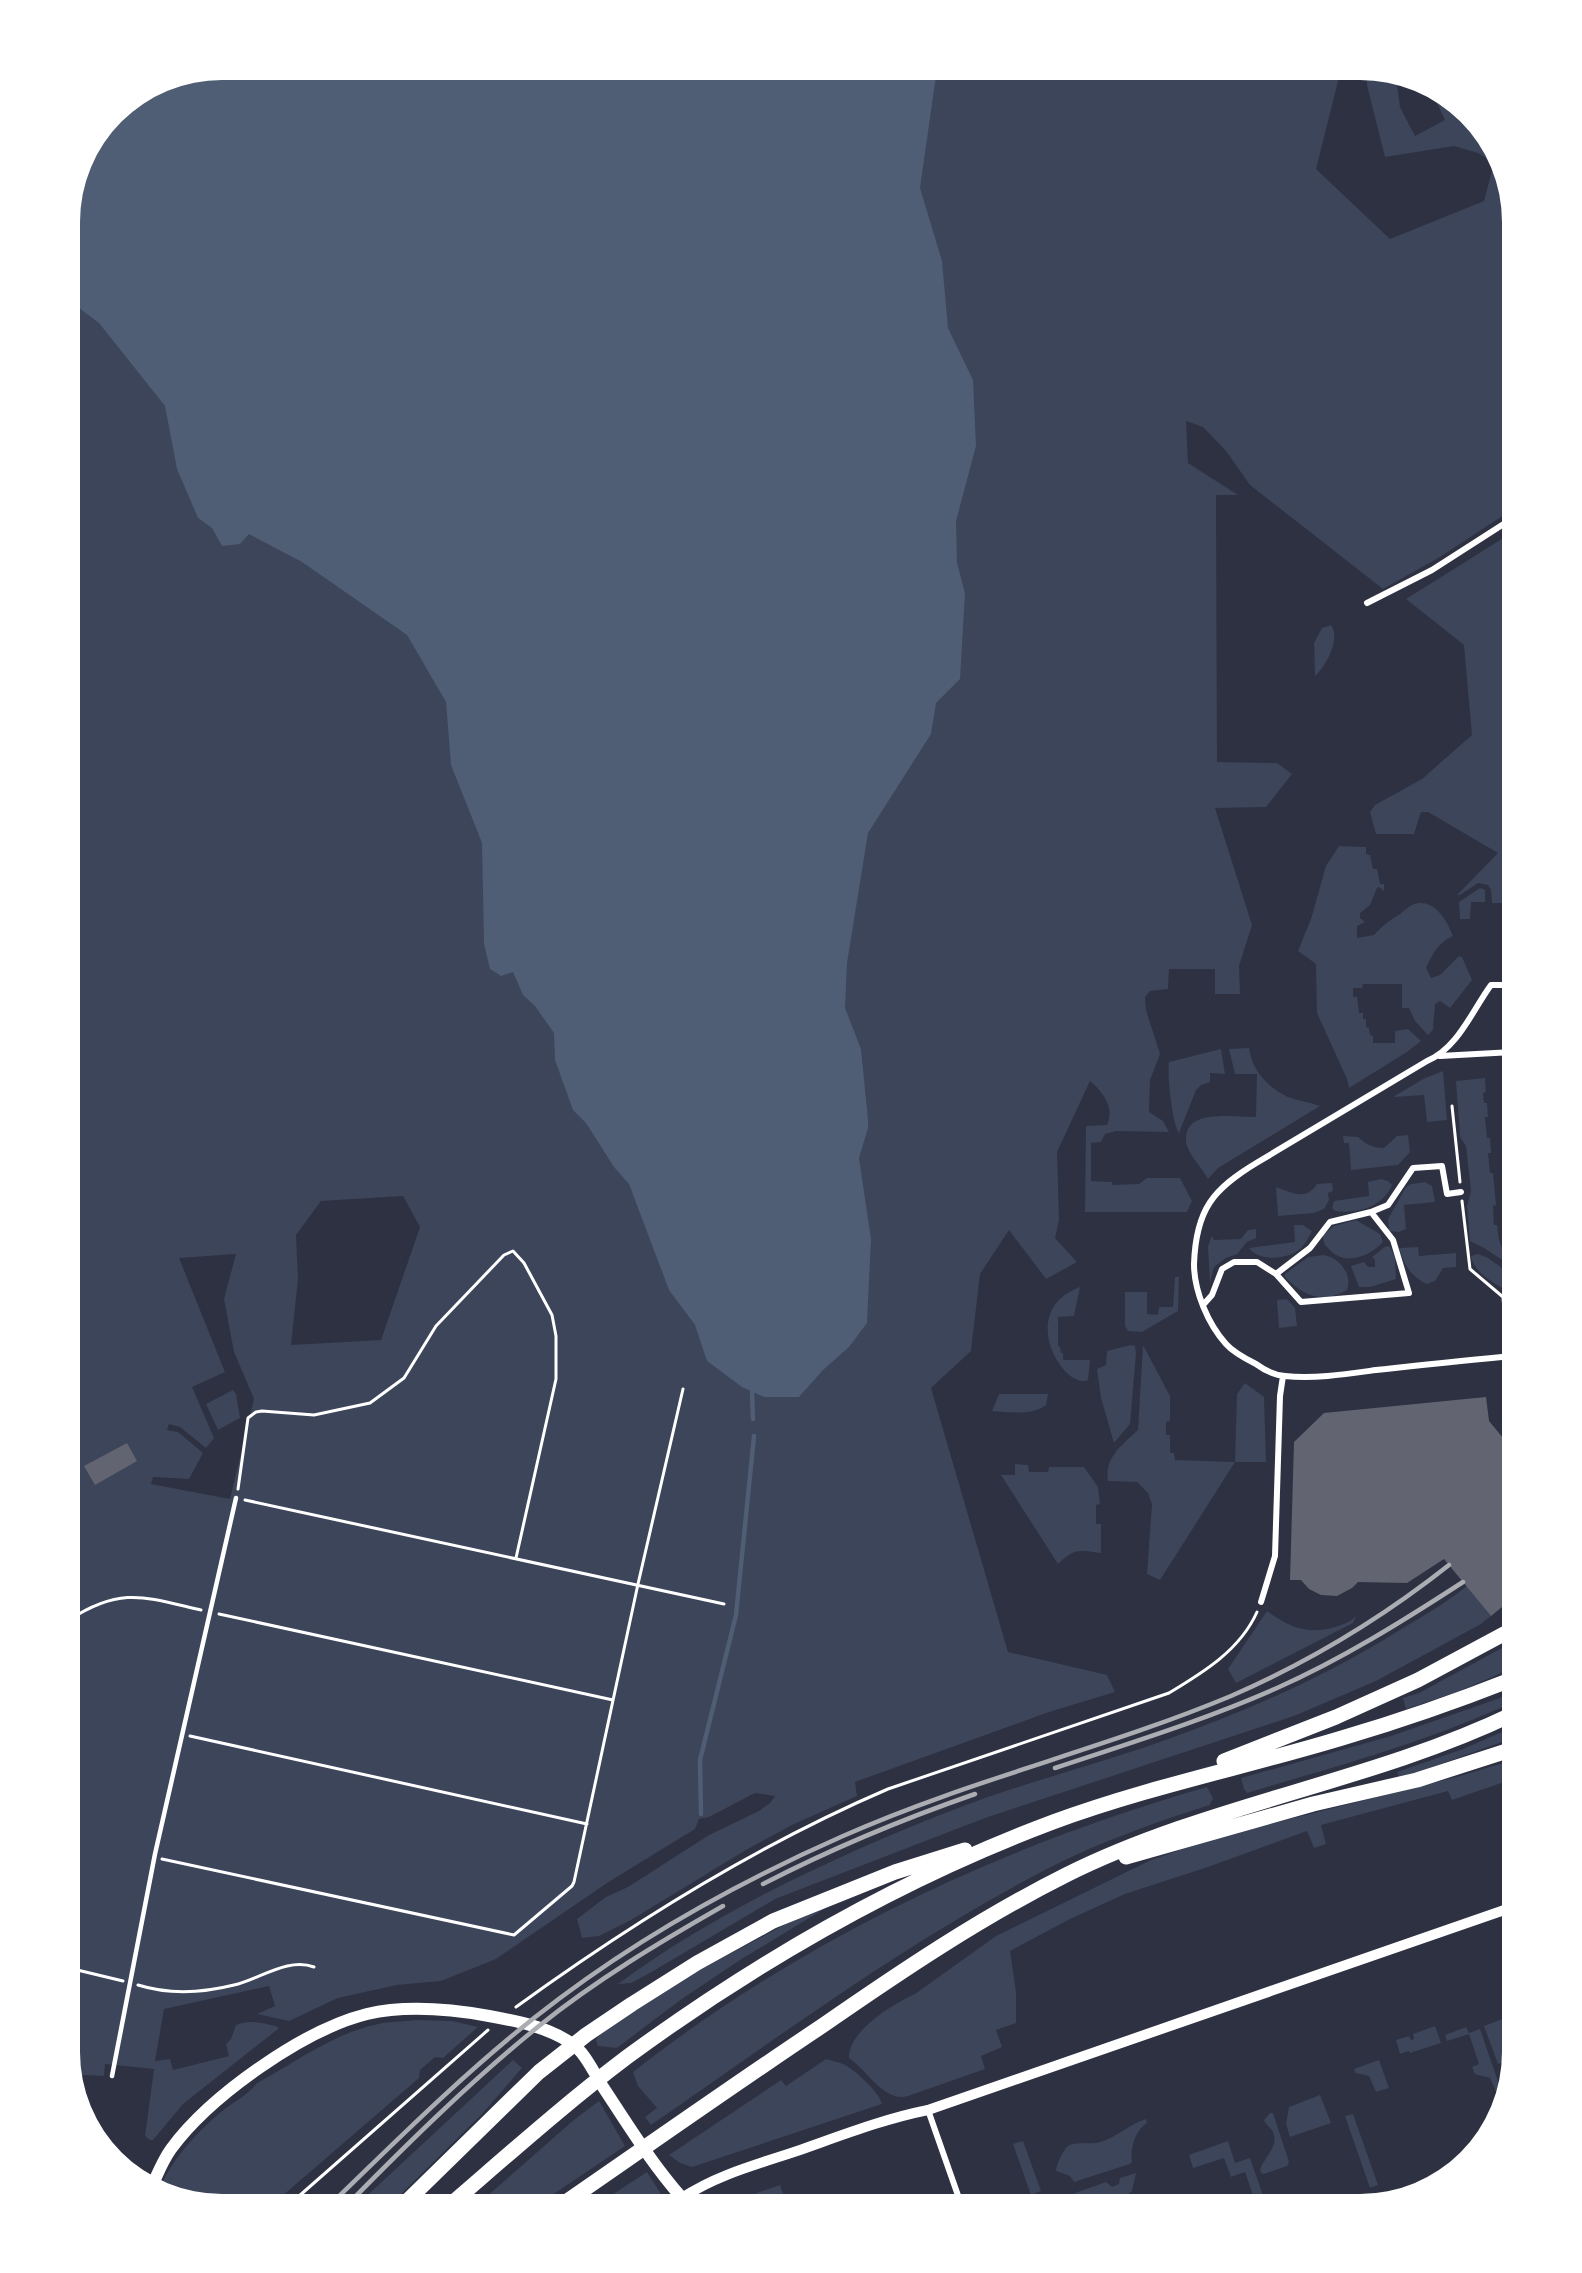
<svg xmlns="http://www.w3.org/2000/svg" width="1582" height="2273" font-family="'DM Sans',sans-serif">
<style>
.green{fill:#3c4559;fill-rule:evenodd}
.water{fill:#4f5d75}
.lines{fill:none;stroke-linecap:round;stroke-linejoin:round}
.stream{stroke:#4f5d75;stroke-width:4.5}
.building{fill:#626471}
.path{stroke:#fff;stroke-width:3}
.service{stroke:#fff;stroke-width:4.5}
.minor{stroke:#fff;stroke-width:6}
.tertiary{stroke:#fff;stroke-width:10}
.secondary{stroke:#fff;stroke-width:12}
.trunk{stroke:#fff;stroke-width:15}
.rail{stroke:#abadb3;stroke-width:4.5}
</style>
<rect width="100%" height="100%" fill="#2d3142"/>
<path class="green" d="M222,69h1119l-25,100 74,70 94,-38 10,-38 -16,-10 -24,-7 -69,11 -18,-72v-16l33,9 1,7 -4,1 3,21 15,29 30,-16 -9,-19 22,10 35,35 20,76v287l-73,48 -57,32 -133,-104 -24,-34 -23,-24 -17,-6 2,42 50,32h-22l1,267 60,1 15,11 -26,33 -51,1 37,117 -13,41 1,28h-25v-25h-46l-1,20 -18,2 -5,6 1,13 14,44 -10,26 -1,32 14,9 6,11 -53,-1 -11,3 -4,8 -10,1v38l21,1v3l27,-1 8,-6h33l12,23 -5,11h-102l1,-86 21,-1c8,-17 -4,-33 -17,-44l-33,71 2,68 -4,18 22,24 -31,17 -37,-49 -29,44 -9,77 -40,37 77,264 99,23 8,17 -66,20 -194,70 2,14 -63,28 -48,26 -115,70 -32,16 -17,2 -5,-19 29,-22 22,-10 81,-52 50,-24 11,-8 5,-7 -20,-3 -46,24 -10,2 -4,10 -88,54 -111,76 -55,22 -44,4 -59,13 -49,23 -32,-7 18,-8 -6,-20 -105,23 -9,52 15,-2 3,11 56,-14 -3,-12 5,-5 5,-14c14,-6 28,-2 42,2v2l-95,75 -30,36h-3l-5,-4 9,-67 -49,-5 -1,12 -21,-1 -6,5 -8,-29v-1839l12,-49 33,-49 50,-33zM403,1196l17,31 -39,113 -90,5 7,-66 -2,-44 25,-34zM236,1254l-12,45 10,53 20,47 -24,100 -79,-15 2,-7 36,2 14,-26 -25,-21 -11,-2 2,-6 11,3 26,21 8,-10 -22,-51 33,-15 -46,-114z
M1513,532v374h-7v-3h-14l-1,-13 -3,-5 -10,-2 -18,12h-3l41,-42 -70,-41h-7l-7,22h-38l-6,-22 5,-7 47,-26 50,-44 -8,-90 -58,-46z
M1331,625c10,13 -5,42 -16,51l-1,-33 8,-15z
M1339,846l27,1v7l4,1 3,14h4l3,15h4v7l-5,-4 -2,1 -7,17 -10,8v5l5,4 -8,4v12l17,-3c8,-9 16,-15 26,-21 4,-3 8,-7 12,-9 21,-9 35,15 41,31 -15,7 -20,17 -27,32l5,10 9,-3 19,-19 3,1 10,23 -22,28 -10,-7 -5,3 -2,26 -5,5 -13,-14 -6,-13h-7v-24h-39l-1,4h-9v9h4l2,16h4v6h3v8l3,1 1,7 3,1v7h22v-12l13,-2 13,12 -14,11 -58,36 -2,-9 -30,-66 -1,-49 -18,-13 13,-32 15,-53z
M1480,888l5,2v12h-14l-1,17h-10l-1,-17z
M1249,1048c3,22 18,39 39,49 10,4 22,5 32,9l-102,62 -10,11c-6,-12 -20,-24 -22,-37 -3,-35 49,-24 70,-25l1,-43h-22l-6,-25z
M1221,1049l4,25 -15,-1v9l-9,3 -5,5 -17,43c-7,-10 -12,-58 -10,-71z
M1443,1071l4,49 -20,2 -3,-27 -31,2 30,-18z
M1485,1078l1,14 -3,1 1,10h3l1,14h-3l2,21h3l1,15h-3l2,20h3l3,32 -3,1 1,19h3l2,15 4,10 10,5v12l-29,-19 -14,-7 -3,-35 4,-15 -5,-45 -6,-9 -4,-56z
M1408,1135l2,17 -12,13 -47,5 -2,-27h-5l-1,-7 15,1c8,7 14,11 26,11l13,-12z
M1381,1179l7,2 4,4c-9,22 -35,29 -57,26l-3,-3 2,-7 35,-5 -1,-14z
M1425,1182l7,4 3,16 -31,3 2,24 -7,3 -10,-1 -1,-12 18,-32 5,-3z
M1332,1183l1,8 -5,2 1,7 -5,9 -10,4 -36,3 -2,-29c16,6 30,14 41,-3z
M1356,1220l24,14 3,8c-14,15 -40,25 -55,6 -4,-4 -5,-7 -5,-13l11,-9z
M1294,1225h9l9,6c-3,6 -6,12 -11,17 -12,12 -42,14 -52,0l46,-6z
M1256,1229v9l-9,4 -10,12 -11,4 -12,9 -4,16 -2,-37 4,-10 2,4 27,-1 7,-9z
M1386,1246l4,1 5,11 1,21 -26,8h-11l-8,-21 13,-4 4,5h7v-7l-3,-3z
M1418,1247l1,9 37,-3v14l-13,1 -8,13 -8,3c-17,-8 -22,-18 -28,-36z
M1478,1254l10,4 25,18 -1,17c-15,-8 -38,-19 -41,-37z
M1324,1255c16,3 29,20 23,35 -24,14 -44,6 -62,-13v-3l23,-17z
M1175,1277h4l-1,34 -36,21 -14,-1 -3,-5v-34h22v22l11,1 1,-8h14z
M1080,1287l-6,29 -16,1v29l2,1 1,6h2v7h27l-2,20c-24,11 -73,-69 -8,-93z
M1287,1299l8,9 2,18 -18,2 -2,-28z
M1131,1345l4,1 1,8 -6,70 -16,19 -13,-45 -4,-29 9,-4 1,-14z
M1143,1345l27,51v25l-4,1v13h4v18h4l1,7 60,2 2,-68 8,-11 19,14 2,65h-31l-75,118 -13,-6 5,-70 -4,-11 -11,-11 -29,-1c-4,-24 15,-37 30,-51z
M233,1390l3,4 4,24 -22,12 -12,-26z
M999,1394h49l-2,11c-14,11 -37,7 -54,6z
M1015,1464l13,1 1,7h19l1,-5h35l14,20 2,17 -4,1v19h5v29c-23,-3 -26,-5 -43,11l-57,-89h14z
M1467,1586l24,30 -10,8 -105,57 -82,35 -309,102 -210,81 -125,74 -19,10 -13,1c100,-74 224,-131 340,-176 66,-25 135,-43 202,-66 85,-30 167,-66 243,-114 22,-13 44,-26 64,-42z
M1267,1611c22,16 41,24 68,16 9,-3 14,-4 21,-11l-3,7 -117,60 -8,-14z
M1513,1642v26l-56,24 -51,17 -3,-11 16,-5z
M1513,1691v11c-85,40 -176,64 -266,91l-3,-4 -3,-11 150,-42 109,-38z
M1513,1727v11l-103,37 -10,3 -3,-6 66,-23z
M1513,1760v19l-61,21 -4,-9 -127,34 5,19 -12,4 -7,-17 -102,37 -80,26 -55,25 -60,32 6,41v31l-20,7 6,17 -21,9 4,13 -77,27c-24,7 -41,-26 -59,-38 -1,-27 44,-54 66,-64l81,-58 155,-76 67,-23 242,-61z
M1207,1787l6,11 -3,7c-54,17 -110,37 -161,63 -140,72 -269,168 -398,257l-6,-8 12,-9 -19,-22 -5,-14c169,-133 368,-226 574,-285z
M829,1906l-89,54 -61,41 -62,47 -19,-2 -2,-6 5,-8 80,-52 120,-64z
M1513,2015v37l-2,8 -13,4 -14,-38z
M416,2020l36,1 26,6 -35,31 -8,-1 -15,13 -1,8 -146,126h-61l-52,-16c12,-29 37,-56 61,-76 12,-10 27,-17 36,-29 39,-21 74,-48 117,-58 14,-4 28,-3 42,-5z
M1435,2026l6,17 -31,10 -1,-2 -9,3 -4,-14 13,-4 2,4 3,-1 -1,-5z
M1466,2027l3,6 11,-4 22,64 -2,8 -10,-23 -15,-4 -3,-7 7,-3 -10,-30 -22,7 -2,-6z
M826,2059c6,2 13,3 19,6 10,5 36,29 37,39l-190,63 -12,-4 -11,-8 112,-75 5,6z
M513,2060l9,8 -40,46 -91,90h-33z
M1379,2060l10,28 -13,4 -7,-16 -13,-3 -2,-4z
M1320,2095l11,28 -41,14 -4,-13 3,-17z
M599,2101l26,45 -86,58h-61l97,-85z
M1270,2113h3l16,49 -2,4 -23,8 -3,-1 -1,-4c5,-12 19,-23 13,-37 -3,-5 -7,-7 -9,-12z
M1353,2114l25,71 -8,3 -25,-72z
M1146,2119l1,4c-12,7 -17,26 -15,39l-2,2 -56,18 -4,-6 -14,-5c0,-6 7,-21 12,-25 7,-5 23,-1 32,-4 18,-5 29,-18 46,-23z
M1023,2141l18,50 -10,4 -18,-51z
M1228,2141l7,22 15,-5 16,46h-10l-11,-32 -14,5 -7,-19 -31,10 -4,-13z
M647,2172l14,22 -1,10h-62z
M1136,2173l-4,18 -16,13h-45l4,-11 31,-11 6,5 7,-3 1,-6z
M780,2185l7,19h-62z"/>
<path class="water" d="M222,69h715l-17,119 22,73 6,67 25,52 3,66 -20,75 1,42 8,30 -5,86 -24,24 -5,31 -63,99 -21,130 -2,45 16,41 7,71v8l-9,30 12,81 -4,84 -18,24 -26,23 -24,27h-35l-22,-10 -35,-26 -12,-36 -26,-35 -40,-106 -15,-17 -28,-44 -13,-13 -18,-50 -1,-27 -19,-27 -12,-11 -10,-23 -12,4 -11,-7 -6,-25 -2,-101 -31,-78 -5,-63 -39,-67 -105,-73 -53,-28 -9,10 -18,2 -10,-18 -14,-10 -21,-49 -12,-63 -66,-83 -20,-15 -10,-2v-94l12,-49 33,-49 50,-33z"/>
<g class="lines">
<path class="stream" d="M752,1392l1,27
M701,1814l-1,-54 36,-145 18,-179"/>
</g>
<path class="building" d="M1486,1397l3,24 24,29v148l-22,18 -47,-57 -37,24 -49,-1 -6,6 -15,8 -16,-1 -12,-6 -8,-9h-11l4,-138 30,-29z
M127,1443l10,18 -42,24 -11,-19z"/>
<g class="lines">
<path class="path" d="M1452,1106l8,76
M1462,1201l8,68 33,28 3,42
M1509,1366l4,13
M238,1489l10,-71 8,-6 6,-1 52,4 56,-12 34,-25 32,-52 68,-71 9,-4 11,12 28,52 4,21v43l-40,179
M245,1500l479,104
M219,1614l394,86
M69,1620c52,-34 76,-23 132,-10
M190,1736l397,88
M162,1859l352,76 58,-49 2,-4 64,-298 45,-195
M69,1968l54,13
M138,1985c32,10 64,8 96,0 26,-6 54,-28 80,-18
M516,2007c116,-84 239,-161 372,-218l281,-96c35,-21 71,-43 88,-81
M290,2204l198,-174"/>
<path class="service" d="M112,2076l43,-222 81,-356"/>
<path class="minor" d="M1367,603l65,-33 81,-52
M1440,1056l73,-4
M1276,1274l25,28 108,-9 -16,-53 -22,-28
M1203,1305l9,-10 10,-26 12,-7h23l19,12 34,-26 20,-26 41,-10 17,-7 25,-37 29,-2 5,28 14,-2
M1513,1356c-46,4 -91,9 -137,14 -29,4 -61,9 -91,6 -10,-1 -21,-6 -29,-12 -10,-5 -23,-12 -30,-20 -18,-20 -32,-53 -32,-80 2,-55 19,-75 64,-102l169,-101c31,-13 45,-50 64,-76h22
M1261,1602l14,-46 5,-160 3,-20
M928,2110l33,94"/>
<path class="tertiary" d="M682,2198c34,-23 76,-34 115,-47 43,-15 86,-32 131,-41l585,-203"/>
<path class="secondary" d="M152,2186c6,-13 11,-26 19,-37 39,-53 132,-119 196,-135 39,-9 83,-5 122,2 28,5 58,11 82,27 14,9 23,30 32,44 25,38 49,77 79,111"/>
<path class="trunk" d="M1224,1761l112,-44 82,-37 95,-51
M1126,1857l187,-53 104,-24 96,-31
M404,2204l135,-132 47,-37 46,-31 65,-41 76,-42 122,-49 70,-22
M451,2204c58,-50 115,-101 176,-147 131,-96 274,-178 426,-235 95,-35 193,-55 289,-84 58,-17 115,-37 171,-59
M563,2204c87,-60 172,-120 259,-178 78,-54 158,-108 244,-151 142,-71 303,-92 447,-161
M675,2204l7,-6"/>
<path class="rail" d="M1055,1768c75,-25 150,-48 222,-80 65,-29 126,-67 186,-106
M763,1884c68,-35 140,-65 212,-90
M331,2204c66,-64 131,-129 203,-186 93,-74 200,-134 309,-182 126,-56 261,-87 388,-140 78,-34 151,-78 218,-131
M348,2204c61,-62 124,-124 191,-178 57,-46 121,-84 184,-120"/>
</g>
<path d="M0 0H1582V2273H0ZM222 80H1360A142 142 0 0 1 1502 222V2052A142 142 0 0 1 1360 2194H222A142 142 0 0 1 80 2052V222A142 142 0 0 1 222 80Z" fill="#fff" fill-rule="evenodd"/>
</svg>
